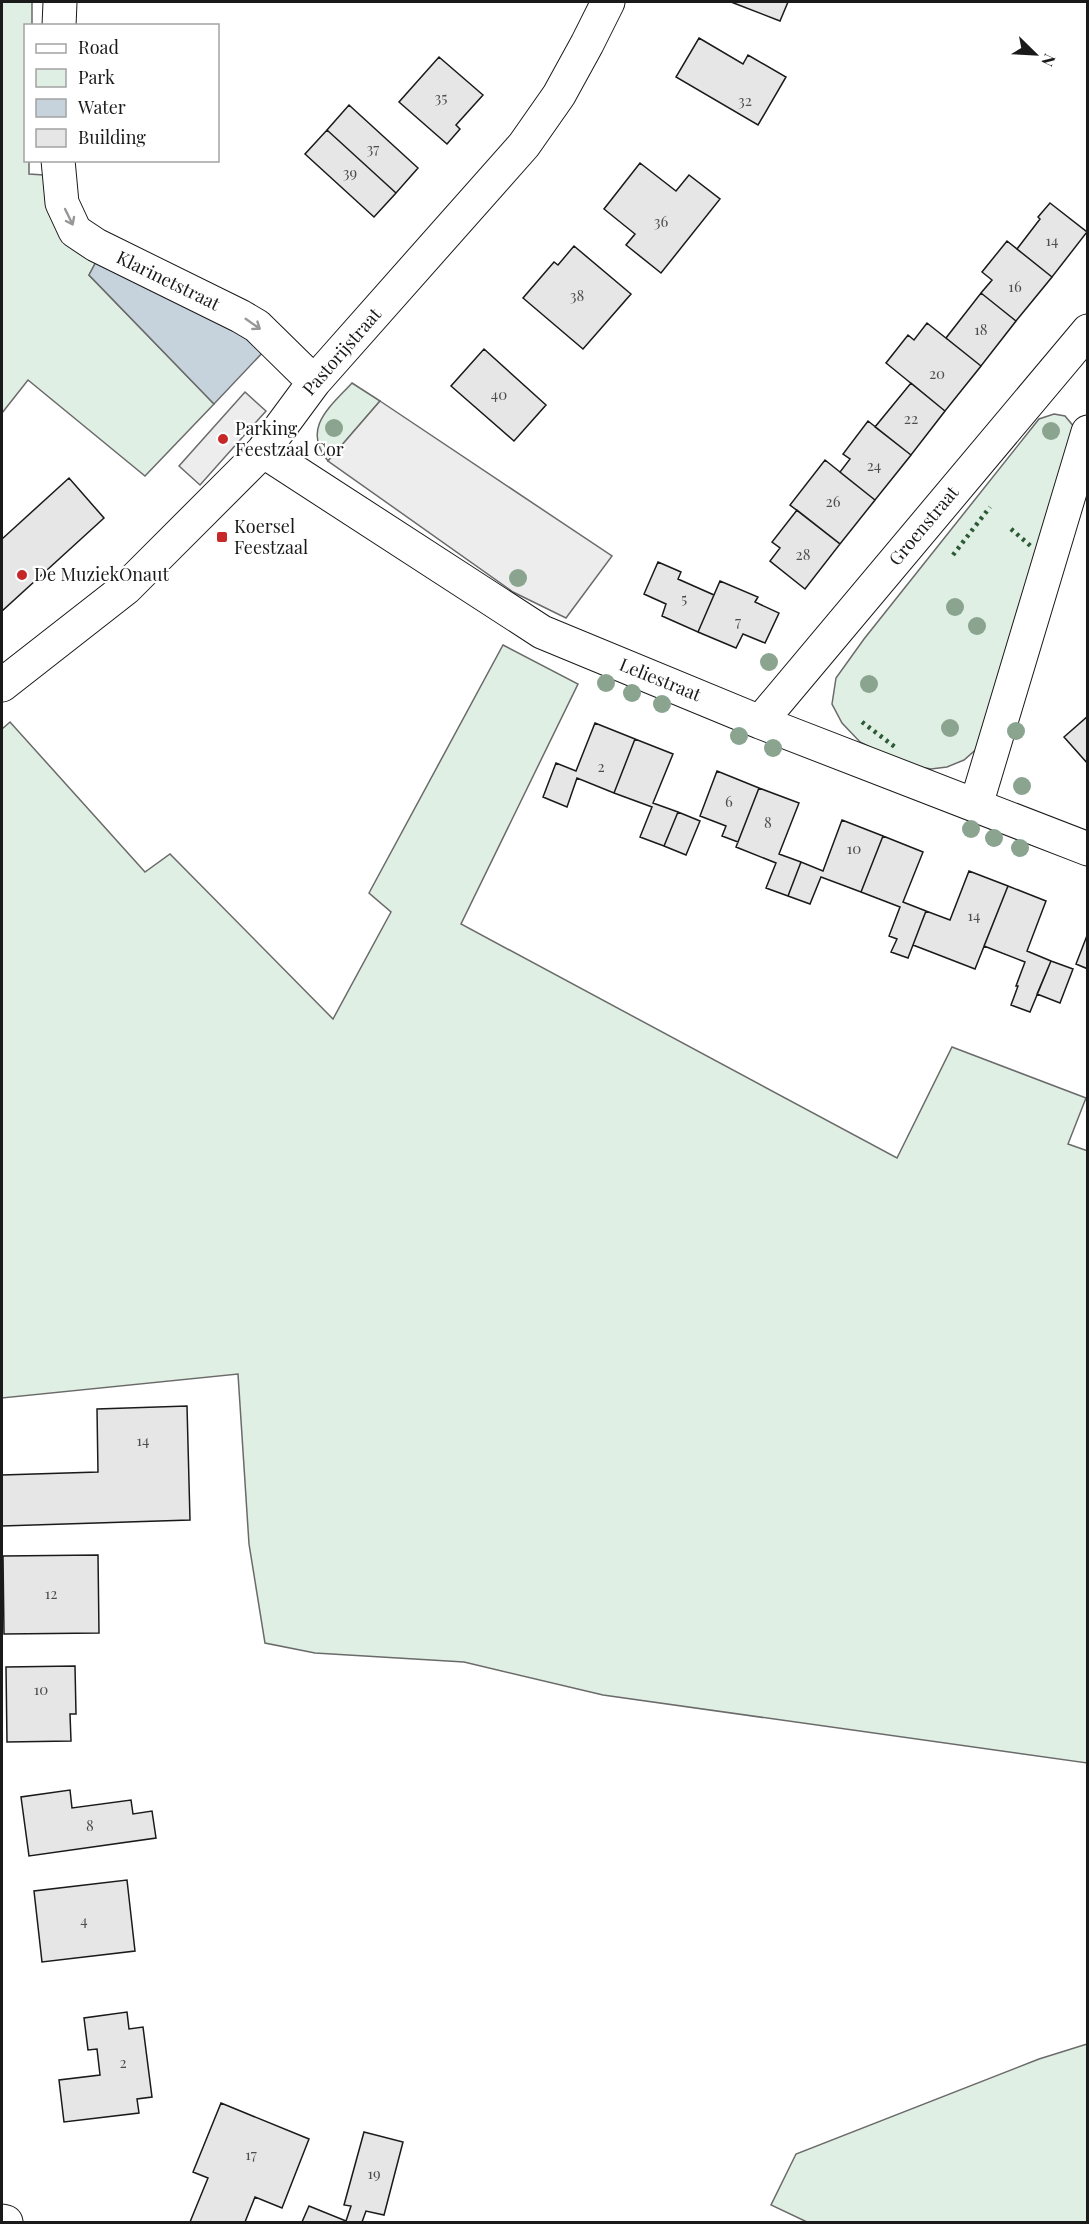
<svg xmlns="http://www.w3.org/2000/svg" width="1089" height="2224" font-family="'Playfair Display',serif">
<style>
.green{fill:#e0efe3;stroke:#6a6a6a;stroke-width:1.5}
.parking{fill:#ededed;stroke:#6a6a6a;stroke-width:1.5}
.water{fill:#c6d2dc;stroke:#6a6a6a;stroke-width:1.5}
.building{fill:#e6e6e6;stroke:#1a1a1a;stroke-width:1.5}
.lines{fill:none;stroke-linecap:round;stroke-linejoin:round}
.minor-casing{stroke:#1a1a1a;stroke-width:35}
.minor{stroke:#fff;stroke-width:33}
.hedge{stroke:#2b5a34;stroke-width:4.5;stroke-dasharray:3 4.5;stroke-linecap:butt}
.tree{fill:#8aa48f}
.oneway{stroke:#989898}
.poi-dot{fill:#c62828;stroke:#fff;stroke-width:2}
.labels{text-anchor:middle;stroke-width:4.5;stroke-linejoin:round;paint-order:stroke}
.number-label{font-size:15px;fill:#4d4d4d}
.street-label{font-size:18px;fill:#1a1a1a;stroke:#fff}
.poi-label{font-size:18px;fill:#1a1a1a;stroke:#fff;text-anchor:start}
</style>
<rect width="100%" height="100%" fill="#fff"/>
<path class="green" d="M2,2h30v23l-6,1v134l3,1v13l15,1 53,85 -8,15 125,129 -69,72 -117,-96 -26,33z
M352,383l28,18 -52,60c-27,-33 2,-54 24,-78z
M1054,414l11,2 10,12 -94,317 -17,15 -17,7 -16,2 -27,-5 -44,-22 -18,-19 -10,-19 4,-26 28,-39 175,-220z
M503,645l75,39 -117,240 436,234 55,-111 134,51 -18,46 20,7 -1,612 -484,-68 -139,-33 -149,-9 -50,-10 -16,-99 -11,-170 -236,24v-669l8,-7 135,150 25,-18 163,165 58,-107 -22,-19z
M1087,2044v178h-280l-36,-17 25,-51 243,-95z"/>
<path class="parking" d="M245,392l21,19 -66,74 -21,-19z
M380,401l232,155 -46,62 -53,-26 -185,-131z"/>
<path class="water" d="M97,260l142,69 26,21 -51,54 -125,-129z"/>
<path class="building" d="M731,2h57l-8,19z
M699,38l44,26 5,-9 38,22 -28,48 -82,-48z
M439,57l44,38 -27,30 4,4 -13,15 -48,-42z
M349,105l69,63 -22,25 -69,-63z
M327,130l69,63 -22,24 -69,-63z
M640,163l36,28 13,-16 31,24 -59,74 -35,-28 9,-11 -31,-25z
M1050,203l37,29 -35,45 -35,-28 23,-30 -2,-2z
M1007,241l45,36 -36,44 -35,-28 11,-13 -10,-8z
M574,246l57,48 -48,55 -60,-51 31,-36 4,3z
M981,293l35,28 -35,45 -35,-28z
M927,323l54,43 -36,45 -59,-48 22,-28 6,5z
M484,349l62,56 -32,36 -63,-55z
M911,383l34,28 -34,44 -36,-28z
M868,421l43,34 -36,45 -35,-28 10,-13 -7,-5z
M825,460l50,40 -35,44 -50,-39z
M69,478l35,40 -102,93v-72z
M797,510l43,34 -35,45 -35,-28 10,-13 -8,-6z
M658,562l23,10 -3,7 36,16 -16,37 -36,-16 4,-12 -22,-10z
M720,581l38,16 -3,5 24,11 -14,30 -22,-9 -7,14 -38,-16z
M1088,716v48l-24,-27z
M595,723l40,16 -21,54 -37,-15 -10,29 -24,-10 13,-34 20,8z
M635,739l38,15 -20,49 25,9 -14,34 -24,-9 12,-30 -38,-14z
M717,771l42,17 -21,54 -16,-6 4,-10 -26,-10z
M759,788l40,15 -20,51 22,8 -13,34 -22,-8 10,-25 -40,-16z
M678,812l22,9 -14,34 -22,-9z
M842,820l41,16 -22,56 -40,-15 -11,27 -22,-8 13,-34 22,9z
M883,836l40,16 -20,50 23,9 -18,47 -17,-6 6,-13 -8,-3 11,-29 -39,-15z
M969,871l39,15 -33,83 -62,-24 13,-34 24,9z
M1008,886l38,15 -19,50 24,10 -21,51 -19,-7 7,-19h-2l9,-24 -41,-16z
M1088,933v36l-12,-5z
M1051,961l22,8 -13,34 -23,-9z
M187,1406l3,114 -188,6v-51l96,-3 -1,-63z
M98,1555l1,78 -95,1 -1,-78z
M75,1666l1,48h-6l1,27 -64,1 -1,-75z
M70,1790l2,18 59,-8 2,14 19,-3 4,27 -127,18 -8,-59z
M127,1880l8,71 -93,11 -8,-71z
M127,2012l2,17 14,-2 9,70 -15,2 2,14 -75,9 -5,-42 41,-5 -3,-26 -9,1 -4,-32z
M221,2103l88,36 -27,69 -27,-11 -10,25h-55l18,-44 -15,-6z
M364,2132l39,10 -19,73 -18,-4 -4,11h-60l7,-16 37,15 5,-15 -7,-1z"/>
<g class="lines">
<g class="minor-casing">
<path id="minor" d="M59,26l1,-24
M58,160l4,43 13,28 21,14 144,71 17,10 57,56
M263,451l279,181 218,90 328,127
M2,685l124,-97 137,-137 51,-69 210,-237 35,-50 28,-51 21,-42
M760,722l328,-391
M976,805l112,-373
M2,2221l4,1"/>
</g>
<use href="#minor" class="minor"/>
<path class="hedge" d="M1011,529l22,19
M953,555l37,-48
M862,722l33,25"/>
</g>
<g class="tree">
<circle cx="334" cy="428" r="9"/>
<circle cx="1051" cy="431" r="9"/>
<circle cx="518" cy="578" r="9"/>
<circle cx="955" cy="607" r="9"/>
<circle cx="977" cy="626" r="9"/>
<circle cx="769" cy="662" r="9"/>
<circle cx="606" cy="683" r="9"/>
<circle cx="869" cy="684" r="9"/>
<circle cx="632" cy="693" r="9"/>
<circle cx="662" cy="704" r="9"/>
<circle cx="950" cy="728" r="9"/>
<circle cx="1016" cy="731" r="9"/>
<circle cx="739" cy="736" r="9"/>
<circle cx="773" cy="748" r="9"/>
<circle cx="1022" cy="786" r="9"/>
<circle cx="971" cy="829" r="9"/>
<circle cx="994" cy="838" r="9"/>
<circle cx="1020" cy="848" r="9"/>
</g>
<defs><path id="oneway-shaft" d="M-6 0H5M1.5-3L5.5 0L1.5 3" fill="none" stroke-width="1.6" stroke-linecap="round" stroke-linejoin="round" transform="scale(1.5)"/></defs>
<g class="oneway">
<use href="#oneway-shaft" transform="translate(69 217) rotate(64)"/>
<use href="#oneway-shaft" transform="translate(253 324) rotate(35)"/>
</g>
<g class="poi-dot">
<circle cx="223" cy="439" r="6"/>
<rect x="216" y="531" width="12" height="12" rx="3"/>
<circle cx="22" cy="575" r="6"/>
</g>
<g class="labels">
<g class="number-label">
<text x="441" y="103">35</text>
<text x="745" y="106">32</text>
<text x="373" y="154">37</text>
<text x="350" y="178">39</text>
<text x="661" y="227">36</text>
<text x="1052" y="246">14</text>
<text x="1015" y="292">16</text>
<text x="577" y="301">38</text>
<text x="981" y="335">18</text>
<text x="937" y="379">20</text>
<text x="499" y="400">40</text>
<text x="911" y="424">22</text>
<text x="874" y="471">24</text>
<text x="833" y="507">26</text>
<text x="803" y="560">28</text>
<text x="684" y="604">5</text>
<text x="738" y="627">7</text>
<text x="601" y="772">2</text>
<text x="729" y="807">6</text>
<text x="768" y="828">8</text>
<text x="854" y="854">10</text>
<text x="974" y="921">14</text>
<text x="143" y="1446">14</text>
<text x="51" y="1599">12</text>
<text x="41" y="1695">10</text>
<text x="90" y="1831">8</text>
<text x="84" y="1926">4</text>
<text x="123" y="2068">2</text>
<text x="251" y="2160">17</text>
<text x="374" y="2179">19</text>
</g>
<g class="street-label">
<text transform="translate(168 281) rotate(26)" y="6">Klarinetstraat</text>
<text transform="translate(342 352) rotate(-49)" y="6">Pastorijstraat</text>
<text transform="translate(924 526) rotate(-50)" y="6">Groenstraat</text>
<text transform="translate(660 680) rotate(22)" y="6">Leliestraat</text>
</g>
<g class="poi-label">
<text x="235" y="435">Parking<tspan x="235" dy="21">Feestzaal Cor</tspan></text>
<text x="234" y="533">Koersel<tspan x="234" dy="21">Feestzaal</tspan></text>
<text x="34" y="581">De MuziekOnaut</text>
</g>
</g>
<rect width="1089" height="2224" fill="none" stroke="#1a1a1a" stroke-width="6"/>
<rect x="24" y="24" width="195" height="138" fill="#ffffff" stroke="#a3a3a3" stroke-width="1.5"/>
<rect x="36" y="44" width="30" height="9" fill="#ffffff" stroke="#a3a3a3" stroke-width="1.5"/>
<text x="78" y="54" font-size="18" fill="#1a1a1a">Road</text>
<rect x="36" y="69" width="30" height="18" fill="#e0efe3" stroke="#a3a3a3" stroke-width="1.5"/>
<text x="78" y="84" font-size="18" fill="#1a1a1a">Park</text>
<rect x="36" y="99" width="30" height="18" fill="#c6d2dc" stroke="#a3a3a3" stroke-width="1.5"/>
<text x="78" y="114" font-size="18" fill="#1a1a1a">Water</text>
<rect x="36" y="129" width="30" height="18" fill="#e6e6e6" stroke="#a3a3a3" stroke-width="1.5"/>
<text x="78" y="144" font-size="18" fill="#1a1a1a">Building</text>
<g transform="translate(1035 54) rotate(114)" stroke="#ffffff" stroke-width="4.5" paint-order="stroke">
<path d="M0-4.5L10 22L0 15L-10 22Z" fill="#1a1a1a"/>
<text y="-9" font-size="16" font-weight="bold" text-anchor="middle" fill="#1a1a1a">N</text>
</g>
</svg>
